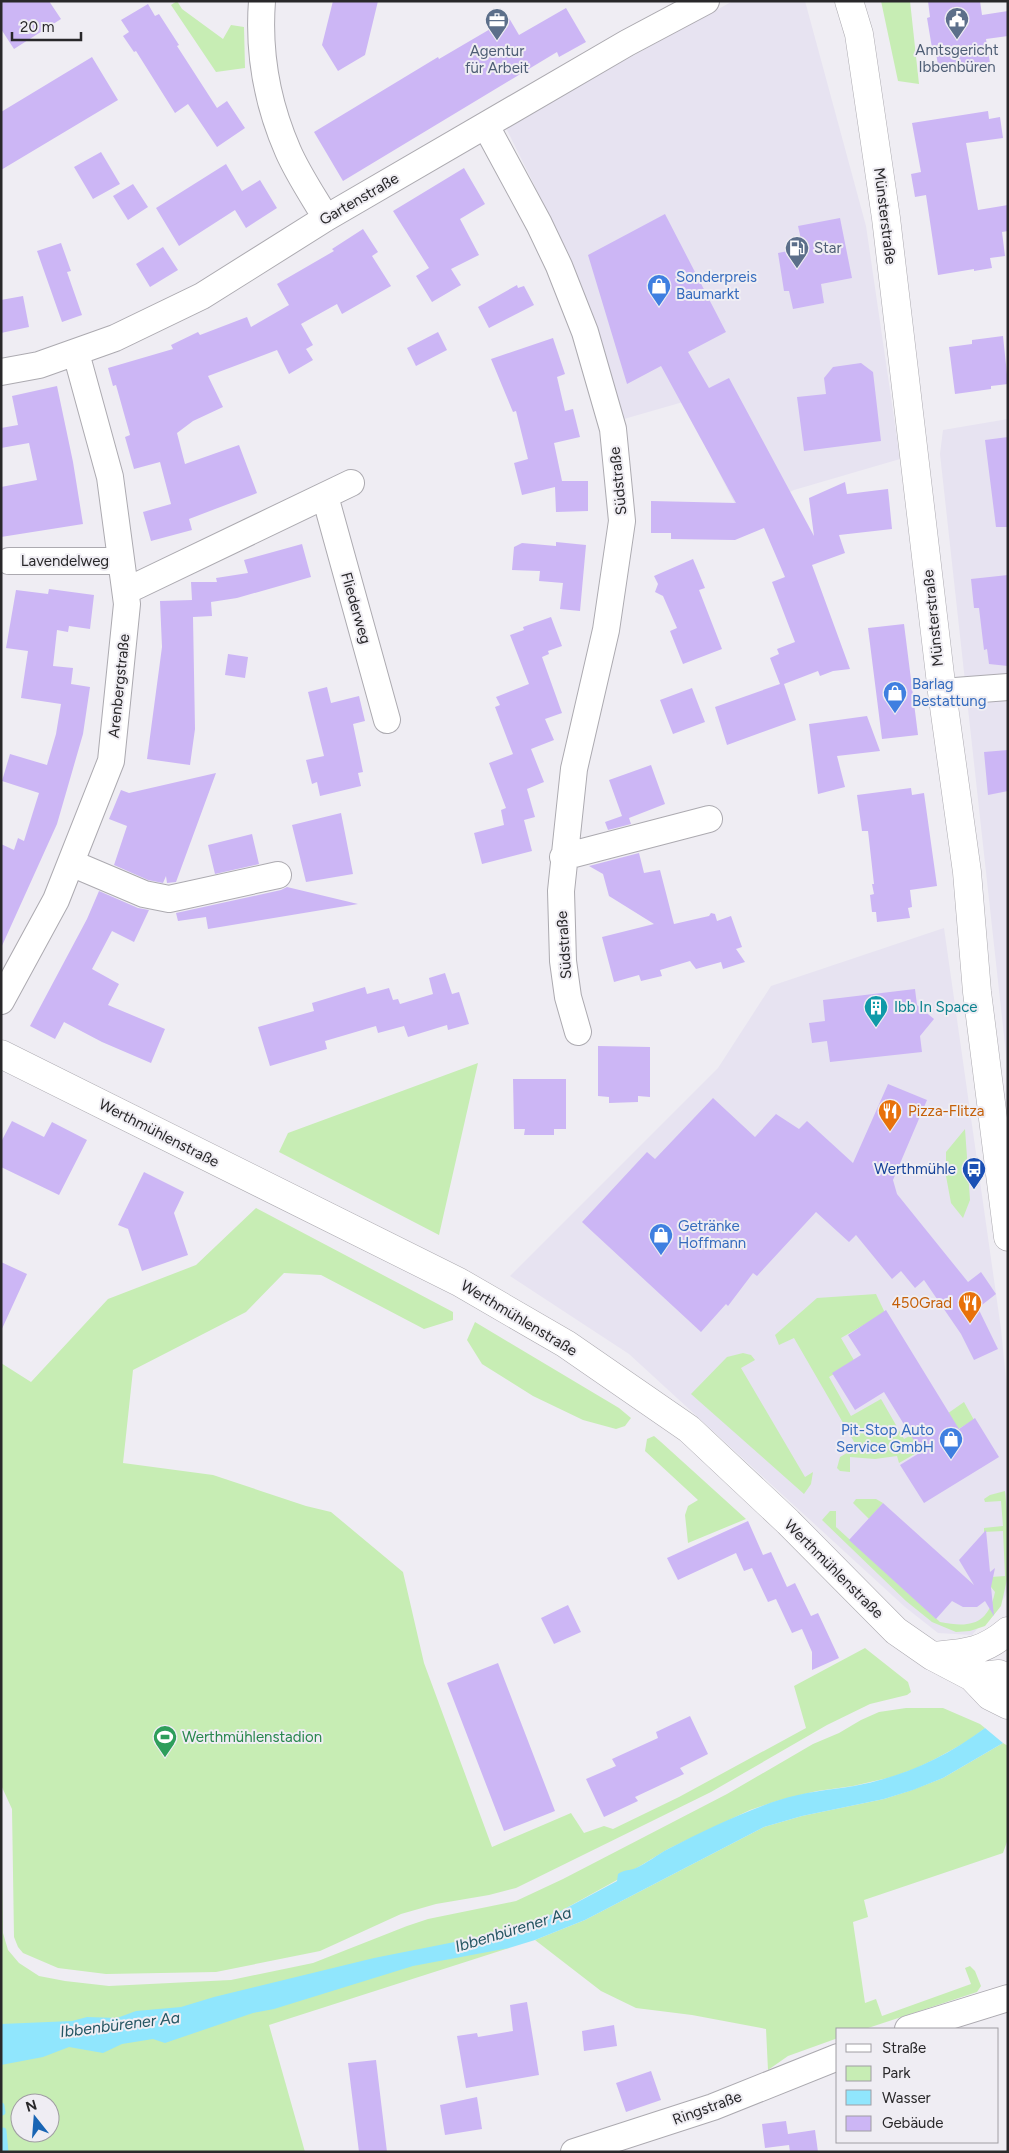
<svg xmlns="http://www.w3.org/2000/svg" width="1009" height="2153" font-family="Figtree,sans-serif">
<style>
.built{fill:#e7e3f1}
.green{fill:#c7edb4;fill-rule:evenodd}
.water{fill:#90e6fd}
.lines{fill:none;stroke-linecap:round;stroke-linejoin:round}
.stream{stroke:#90e6fd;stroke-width:7}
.building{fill:#ccb6f5}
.minor-casing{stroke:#acaab0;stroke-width:28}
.secondary-casing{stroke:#acaab0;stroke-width:29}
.minor{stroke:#fff;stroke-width:26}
.secondary{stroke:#fff;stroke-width:28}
.labels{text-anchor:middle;stroke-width:4;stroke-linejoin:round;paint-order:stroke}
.service-label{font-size:15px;fill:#4e5e75;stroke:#efedf3}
.street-label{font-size:15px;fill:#29282a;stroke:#efedf3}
.shop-label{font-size:15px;fill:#366cbe;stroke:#efedf3;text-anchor:start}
.culture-label{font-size:15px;fill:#0d838f;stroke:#efedf3;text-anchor:start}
.food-label{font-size:15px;fill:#c56008;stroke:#efedf3;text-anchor:start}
.transit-label{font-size:15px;fill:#164399;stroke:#efedf3;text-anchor:end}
.leisure-label{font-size:15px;fill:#27864d;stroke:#efedf3;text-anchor:start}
.water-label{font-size:16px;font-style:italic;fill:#255663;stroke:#efedf3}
</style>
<rect width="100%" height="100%" fill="#efedf3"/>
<path class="built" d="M733,1h72l61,225 34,233 -106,31 -53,26 -58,-114 -59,17 -53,-160 -66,-133z
M1008,419v653l-68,-618 3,-24z
M944,928l57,401 7,70v190l-3,8 -33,38 -34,-2 -33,-26 -276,-253 -119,-78 208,-208 53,-82z"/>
<path class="green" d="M177,1l5,8 41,30 8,-14 13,2 1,41 -29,4 -45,-67z
M881,1h29l9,83 -21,-3z
M478,1063l-39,172 -160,-83 9,-19z
M965,1129l5,71 -7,18 -12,-15 -5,-27v-24z
M256,1208l197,104v8l-29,9 -103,-54 -37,-2 -38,39 -113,58 -10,93 90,12 93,31 25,6 72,60 21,91 68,184 79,-34 13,20 20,-7 9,3 66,-32 127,-69 -12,-42 71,-38 43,34 3,10 -4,3 -37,9 -43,21 -116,67 -195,96 -27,7 -53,9 -35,10 -81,37 -104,21 -110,2 -48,-6 -35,-15 -5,-6 -4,-10 -2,-128 -11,-24v-422l30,19 77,-83 88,-34z
M876,1294l9,19 -44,25 14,24 -26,15 22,39 30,-17 23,40 40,-23 20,-14 10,18 -75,43 -2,-7 -22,3 -25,-2v15l-10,-1 -3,-3 3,-11 17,-10 -63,-109 -15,7 -4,-10 42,-37z
M475,1322l144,86 12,10 -6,8 -9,3 -33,-9 -50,-24 -51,-32 -15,-24z
M743,1353l8,2 4,5 -14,8 64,109 8,-5 -2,12 -7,10 -113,-100 36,-37z
M654,1436l7,6 85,77 -58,24 -3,-28 3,-9 10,-6 -53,-49 2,-12z
M1005,1491l3,32v52l-7,31 -16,20 -15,5 -14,1 -24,-10 -26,-21 -84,-81 8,-9h6v16l104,95c30,6 48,3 55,-30l-4,-5v-10l14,-1 -2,-45 -19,1v-4l19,-2 -2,-25 -16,1 -1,-3 6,-4z
M856,1499h20l7,4 -14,16 -16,-16z
M906,1708h37l37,16 5,4 -17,13 -31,17 -20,10 -25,9 -39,9 -36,5 -37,9 -30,10 -82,39 -51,31 -58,32 -59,21 9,15 -240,77 36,127h-304v-330l2,111 5,17 11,13 20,13 26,5 44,5 122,-6 82,-17 94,-37 21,-7 88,-18 47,-22 164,-85 86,-50 26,-11 22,-13 18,-8zM20,2103h30v30h-30z
M1003,1743l5,3v93l-5,14 -139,47 4,17 -15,5 12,81 11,-4 6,17 89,-32 -6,-16 5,-2 5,5 6,15 -4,6 -112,37h-27v9l-50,18 -20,14 -2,-41 -74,-14 -56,-7 -35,-17 -66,-51 50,-20 179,-93 38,-11 82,-17 28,-9 31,-12z"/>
<path class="water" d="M985,1728l18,15 -60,35 -30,12 -29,9 -82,17 -38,11 -179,93 -50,20 -26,8 -96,18 -139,43 -21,4 -88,30 -12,-4 -31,5 -19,9 -34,-6 -26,10 -42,8v-41l71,-3 15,-4 30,1 19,-7 45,-4 33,-10 160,-39 126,-25 59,-21 58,-31 1,-7c7,-5 11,-3 18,-6 11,-5 21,-13 32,-19 35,-18 74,-37 111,-49 25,-8 50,-10 75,-14 48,-9 91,-28 131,-58z"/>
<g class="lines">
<path class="stream" d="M1,2106l1,6
M3,2131l2,21"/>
</g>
<path class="building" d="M1,1h48l12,18 -47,30 -13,-20z
M333,1h45l-13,54 -27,16 -16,-26z
M928,1h52l2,14 26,-4v25l-22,3 4,24 -51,8 -3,-18 -3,1 -6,-36 3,-1z
M148,4l7,12 4,-2 20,31 -2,1 40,62 10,-7 18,27 -28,19 -29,-43 -13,9 -39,-62 -2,1 -11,-16 6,-4 -8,-12z
M566,8l20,34 -27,15 -2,-5 -214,129 -29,-49 124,-75 1,2 70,-41 10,17z
M92,57l26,43 -117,70v-58z
M988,111l1,8 11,-2 3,21 -37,5 12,67 30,-5v26l-6,1 3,24 -15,2 2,10 -18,3v-2l-36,6 -12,-80 -11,2 -4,-23 10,-2 -9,-49z
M101,152l19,32 -27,15 -19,-32z
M226,164l16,27 18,-11 17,28 -31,20 -11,-18 -56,36 -23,-38z
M464,168l21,36 -25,15 19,36 -28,14 10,16 -29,17 -16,-26 13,-8 -36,-57z
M133,184l15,23 -20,13 -15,-24z
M665,214l61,118 -38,20 21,36 20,-10 85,158 -5,-38 36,-16 2,12 41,-5 4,40 -53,6 6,18 -33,12 38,104 -17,2 -13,5 -2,-5 -34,13 12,36 -69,25 -12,-38 65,-23 -10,-26 9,-4 -2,-5 18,-7 -23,-60 13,-5 -21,-49 -29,12 -64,-1v-6h-20v-32l85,2 -75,-137 -34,18 -39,-129z
M840,218l12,60 -31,6 3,19 -31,6 -4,-18h-5l-6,-38 25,-5 -5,-22z
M363,229l15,23 -6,4 19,30 -49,28 -5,-10 -36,20 12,21 -7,4 7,11 -24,14 -12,-24 -69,26 15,31 -30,14 -16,12 8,31 54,-19 18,48 -68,26 3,11 -41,11 -8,-29 28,-8 -11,-42 -26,7 -9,-32 5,-2 -14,-50 -3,1 -5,-18 65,-19 -2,-4 27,-13 2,3 47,-18 4,10 38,-22 -12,-21 57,-33 -2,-2z
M61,243l10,28 -4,1 15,43 -20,7 -25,-71z
M163,247l15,23 -28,17 -14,-23z
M517,285l1,3 6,-2 10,19 -45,23 -11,-21z
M23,296l6,31 -28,6v-33z
M438,332l9,18 -31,16 -9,-18z
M1003,336l5,48 -17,2v3l-36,5 -6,-47 23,-3v-4z
M553,338l12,36 -8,3 8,34 8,-2 7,28 -26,6 8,38h26v30l-32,1 -1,-25 -33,8 -8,-32 14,-4 -12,-48 -3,1 -22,-53z
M861,363l12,9 8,69 -77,10 -7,-54 29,-3 -2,-16 9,-11z
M57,386l16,76 10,62 -82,13v-50l36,-7 -8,-37 -28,5v-20l17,-3 -6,-29z
M1008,437v90h-12l-11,-87z
M556,542l30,3 -6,66 -20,-2 3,-26 -24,-2 1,-10 -28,-1 2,-23 8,-4 34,3z
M302,544l9,33 -74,21 -26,4 1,14 -19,1 2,112 -5,36 -43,-6 15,-112 -2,-46 32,-1 -1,-18h26l-1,-4 32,-5 -4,-13z
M693,559l12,29 -6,2 23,59 -39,15 -13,-33 7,-3 -14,-32 -8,-4 3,-8 -4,-8z
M1008,575v91l-19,-2 -2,-15 -3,1 -5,-42h-5l-3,-29z
M49,589l45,6 -4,34 -21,-3 -1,6 -11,-2 -4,36 20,2 -2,16 19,3 -7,47 -26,90 -56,124v-104l13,6 4,-12 6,3 15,-48 -37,-12 8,-27 37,11 9,-31 5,-30 -40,-6 7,-47 -22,-3 10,-58 32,4z
M551,617l11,29 -14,5 1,3 -7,3 20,56 -17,6 9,21 -23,9 13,33 -17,7 8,28 -11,3 8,31 -50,13 -8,-31 30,-8 -3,-15 5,-2 -17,-45 24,-9 -18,-47 5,-2 -4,-8 33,-13 -19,-49 14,-5 -1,-3z
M904,624l14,111 -36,4 -14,-111z
M228,654l20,3 -3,21 -20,-3z
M327,687l4,16 28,-7 6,25 -12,3 10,48 -5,1 3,13 -41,10 -3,-14 -5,2 -6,-24 18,-4 -16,-64z
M692,688l13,34 -32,12 -13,-34z
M867,716l13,35 -43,5 8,31 -27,7 -9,-70z
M1008,750v41l-20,4 -4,-43z
M651,765l14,39 -36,14 2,6 -23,6 -3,-8 17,-6 -13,-36z
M216,773l-40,109 -9,1 -1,-7 -3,7 -15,-3 -34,-15 13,-39 -18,-7 12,-29 8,3z
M911,788l1,7 12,-2 13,93 -27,4 2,17 -4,1 2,10 -33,4 -1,-10h-4l-2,-17 4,-1 -2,-10h2l-6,-53h-6l-5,-36z
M341,813l12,61 -47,8 -14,-57z
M252,834l7,30 -44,10 -7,-29z
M639,853l5,20 16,-3 14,54 35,-8 2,-3 4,1 2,7 14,-5 11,31 -6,2 9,13 -22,7 -2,-7 -25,7 -6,-8 -30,9 2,6 -21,5 -2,-6 -25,7 -12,-45 52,-13 -45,-28 -6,-22 -14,-8z
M287,887l71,17 -150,25 -2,-12 -28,4 -2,-8 105,-23z
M99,891l39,17 11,2 -15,32 -22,-11 -20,38 27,15 -11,21 57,24 -14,34 -49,-21 -38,-20 -9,17 -25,-13 57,-107z
M445,973l7,21 7,-2 10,32 -21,6 -1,-5 -39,12 -4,-11 -26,7 -2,-7 -51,15 2,8 -57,17 -12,-39 56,-16 -2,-8 53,-16 2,7 22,-6 4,12 5,-1 2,5 33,-10 -4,-16z
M915,989l2,16 17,14 -14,17 2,16 -92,10 -3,-21 -15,2 -3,-20 16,-2 -2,-21z
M598,1046l52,1v50l-12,-1v6l-29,1v-6l-11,-1z
M513,1079h53v50h-12v6h-30l1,-6h-11z
M888,1084l39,16 -34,80 4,14 71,88 13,-10 15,22 -18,14 20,41 -24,11 -13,-26 -37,-54 -9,8 -14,-17 -9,8 -36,-44 -7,7 -33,-30 -59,64 -4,-3 -25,33 -2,-2 -25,28 -119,-110 65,-70 8,7 58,-61 42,39 21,-23 23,15 8,-8 46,42z
M12,1121l32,16 8,-15 35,18 -28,55 -58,-28v-25z
M144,1172l40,20 -10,21 14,42 -46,16 -14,-42 -10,-4z
M1,1262l26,12 -26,57z
M886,1310l73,119 16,-11 24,39 -75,46 -24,-38 21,-13 -37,-60 -29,18 -23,-37 29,-18 -13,-20z
M883,1503l91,82 -15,-25 27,-30 4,42 5,-4 -4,19 3,29 -9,-15 -8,6h-14l-11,-6 -16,18 -87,-79z
M748,1521l15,34 8,-3 16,35 8,-4 16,33 7,-3 21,45 -27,12v-18l-10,-23 -10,4 -16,-34 -8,3 -16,-34 -8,3 -8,-18 -58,27 -11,-22z
M568,1605l13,27 -27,12 -13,-26z
M498,1663l57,148 -51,20 -57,-148z
M690,1716l18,38 -28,14 4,6 -49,23 3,4 -34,16 -18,-38 30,-13 -4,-7 46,-21 -2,-6z
M527,2002l12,73 -73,13 -9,-52 20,-3 1,4 35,-6 -3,-26z
M614,2025l3,21 -33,5 -2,-20z
M376,2060l11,92h-28l-11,-89z
M651,2071l10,29 -35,12 -10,-29z
M477,2097l5,32 -37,6 -5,-30z
M786,2121l2,13 27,-4 3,22h-28l-1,-7 -24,3 -3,-24z"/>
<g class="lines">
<g class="minor-casing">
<path id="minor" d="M262,1c-4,53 5,102 26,150 10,23 25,45 38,67
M486,126l53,98 20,42 26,66 28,97 9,92 -16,109 -32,139 -13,122 2,70 5,36 10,35
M1,372l38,-7 76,-27 87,-42 124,-78 301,-175 79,-42
M325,496l62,224
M9,561h112
M126,591l225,-108
M942,692l66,-5
M563,857l146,-38
M71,863l73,31 25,5 109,-24
M1,1001l55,-101 55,-139 16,-157 -17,-127 -34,-124
M908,2029l100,-31
M574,2152l139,-45 125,-50"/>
</g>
<g class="secondary-casing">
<path id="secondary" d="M849,1l10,33 27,184 56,474 25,180 10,120 31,245
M1,1054l458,228 107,62 123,85 99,93 108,109 36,25 40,21 18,19 18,9
M932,1656c33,-3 50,-3 76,-25
M972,1677l27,-3 9,4"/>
</g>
<use href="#minor" class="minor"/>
<use href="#secondary" class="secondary"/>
</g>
<defs>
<g id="civic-pin" transform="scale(1.25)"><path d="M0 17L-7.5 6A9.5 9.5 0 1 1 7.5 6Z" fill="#5c6f8a" stroke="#efedf3"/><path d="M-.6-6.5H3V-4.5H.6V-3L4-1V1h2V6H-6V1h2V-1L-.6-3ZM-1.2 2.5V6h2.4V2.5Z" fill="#fff"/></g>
<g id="office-pin" transform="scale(1.25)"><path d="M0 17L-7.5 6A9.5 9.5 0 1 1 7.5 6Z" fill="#5c6f8a" stroke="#efedf3"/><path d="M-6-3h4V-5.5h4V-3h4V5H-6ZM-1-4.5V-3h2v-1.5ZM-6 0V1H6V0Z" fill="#fff"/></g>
<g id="fuel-pin" transform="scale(1.25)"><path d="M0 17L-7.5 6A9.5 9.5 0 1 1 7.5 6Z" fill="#5c6f8a" stroke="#efedf3"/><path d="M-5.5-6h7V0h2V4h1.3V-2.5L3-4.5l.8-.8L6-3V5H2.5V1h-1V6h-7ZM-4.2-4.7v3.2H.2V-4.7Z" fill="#fff"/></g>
<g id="shop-pin" transform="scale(1.25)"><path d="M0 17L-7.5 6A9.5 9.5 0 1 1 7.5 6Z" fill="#3f7fe0" stroke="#efedf3"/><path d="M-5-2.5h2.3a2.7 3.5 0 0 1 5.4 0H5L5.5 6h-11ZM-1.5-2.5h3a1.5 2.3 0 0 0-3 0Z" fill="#fff"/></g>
<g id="building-pin" transform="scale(1.25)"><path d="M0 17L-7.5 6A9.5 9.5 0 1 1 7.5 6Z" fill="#0f9aa8" stroke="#efedf3"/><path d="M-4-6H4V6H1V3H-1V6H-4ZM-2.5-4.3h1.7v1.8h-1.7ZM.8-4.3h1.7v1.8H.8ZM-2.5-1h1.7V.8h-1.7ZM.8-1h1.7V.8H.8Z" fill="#fff"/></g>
<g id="restaurant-pin" transform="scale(1.25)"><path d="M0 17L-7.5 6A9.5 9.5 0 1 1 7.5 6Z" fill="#e8710a" stroke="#efedf3"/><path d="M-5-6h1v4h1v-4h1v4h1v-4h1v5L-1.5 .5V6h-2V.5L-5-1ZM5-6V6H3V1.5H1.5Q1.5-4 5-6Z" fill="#fff"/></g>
<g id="bus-pin" transform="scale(1.25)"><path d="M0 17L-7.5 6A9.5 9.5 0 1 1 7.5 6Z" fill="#1a4fb4" stroke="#efedf3"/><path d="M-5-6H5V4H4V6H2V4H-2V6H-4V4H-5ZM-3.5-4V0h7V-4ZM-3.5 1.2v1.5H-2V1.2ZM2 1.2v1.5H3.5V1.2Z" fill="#fff"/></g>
<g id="stadium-pin" transform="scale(1.25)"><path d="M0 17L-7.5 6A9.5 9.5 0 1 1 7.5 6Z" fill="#2e9e5b" stroke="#efedf3"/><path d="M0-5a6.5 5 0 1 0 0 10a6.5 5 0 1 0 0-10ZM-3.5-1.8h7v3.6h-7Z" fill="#fff"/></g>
</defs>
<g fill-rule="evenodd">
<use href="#civic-pin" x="957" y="19"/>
<use href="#office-pin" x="497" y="20"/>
<use href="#fuel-pin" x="797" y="248"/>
<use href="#shop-pin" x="659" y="286"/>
<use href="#shop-pin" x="895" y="693"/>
<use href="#building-pin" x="876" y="1007"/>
<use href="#restaurant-pin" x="890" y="1111"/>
<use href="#bus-pin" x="974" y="1169"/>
<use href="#shop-pin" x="661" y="1235"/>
<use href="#restaurant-pin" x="970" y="1303"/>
<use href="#shop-pin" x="951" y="1439"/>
<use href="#stadium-pin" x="165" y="1737"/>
</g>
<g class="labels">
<g class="service-label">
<text x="957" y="55">Amtsgericht<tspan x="957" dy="17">Ibbenbüren</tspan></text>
<text x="497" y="56">Agentur<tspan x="497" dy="17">für Arbeit</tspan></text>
<text x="814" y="253" text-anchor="start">Star</text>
</g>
<g class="street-label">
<text transform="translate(359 199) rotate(-30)" y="5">Gartenstraße</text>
<text transform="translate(885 216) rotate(83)" y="5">Münsterstraße</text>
<text transform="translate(618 481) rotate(-96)" y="5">Südstraße</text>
<text x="65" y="566">Lavendelweg</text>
<text transform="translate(356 608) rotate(74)" y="5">Fliederweg</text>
<text transform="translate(933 618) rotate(-96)" y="5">Münsterstraße</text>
<text transform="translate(119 686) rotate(-84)" y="5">Arenbergstraße</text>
<text transform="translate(564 945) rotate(-94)" y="5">Südstraße</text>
<text transform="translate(159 1133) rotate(27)" y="5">Werthmühlenstraße</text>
<text transform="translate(519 1318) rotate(31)" y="5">Werthmühlenstraße</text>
<text transform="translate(834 1569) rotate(45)" y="5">Werthmühlenstraße</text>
<text transform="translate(707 2108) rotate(-20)" y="5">Ringstraße</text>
</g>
<g class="shop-label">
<text x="676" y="282">Sonderpreis<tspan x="676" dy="17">Baumarkt</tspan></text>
<text x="912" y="689">Barlag<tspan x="912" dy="17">Bestattung</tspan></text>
<text x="678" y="1231">Getränke<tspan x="678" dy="17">Hoffmann</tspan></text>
<text x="934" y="1435" text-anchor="end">Pit-Stop Auto<tspan x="934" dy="17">Service GmbH</tspan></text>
</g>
<g class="culture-label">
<text x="894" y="1012">Ibb In Space</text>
</g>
<g class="food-label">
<text x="908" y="1116">Pizza-Flitza</text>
<text x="952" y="1308" text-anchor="end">450Grad</text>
</g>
<g class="transit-label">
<text x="956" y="1174">Werthmühle</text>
</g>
<g class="leisure-label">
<text x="182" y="1742">Werthmühlenstadion</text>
</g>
<g class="water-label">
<text transform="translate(513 1929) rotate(-17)" y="6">Ibbenbürener Aa</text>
<text transform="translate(120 2024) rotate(-7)" y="6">Ibbenbürener Aa</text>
</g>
</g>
<rect width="1009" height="2153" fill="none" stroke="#29282a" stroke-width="5"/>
<rect x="836" y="2028" width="162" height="115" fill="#efedf3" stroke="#a09ea3"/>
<rect x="846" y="2044" width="25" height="8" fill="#ffffff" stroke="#a09ea3"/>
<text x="882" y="2053" font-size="15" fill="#29282a">Straße</text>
<rect x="846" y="2066" width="25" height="15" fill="#c7edb4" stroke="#a09ea3"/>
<text x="882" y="2078" font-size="15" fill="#29282a">Park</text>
<rect x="846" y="2090" width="25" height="15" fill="#90e6fd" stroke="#a09ea3"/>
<text x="882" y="2103" font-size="15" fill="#29282a">Wasser</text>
<rect x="846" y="2116" width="25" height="15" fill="#ccb6f5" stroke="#a09ea3"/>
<text x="882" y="2128" font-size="15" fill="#29282a">Gebäude</text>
<g transform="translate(35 2118) rotate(343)"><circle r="24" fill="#efedf3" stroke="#a09ea3"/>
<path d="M0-4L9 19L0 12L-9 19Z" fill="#1965b4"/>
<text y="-8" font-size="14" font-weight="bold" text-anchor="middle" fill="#29282a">N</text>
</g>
<path d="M12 32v8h69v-8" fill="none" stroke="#29282a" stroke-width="2.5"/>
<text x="20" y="32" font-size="15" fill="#29282a" stroke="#efedf3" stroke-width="4" paint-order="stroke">20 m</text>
</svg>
